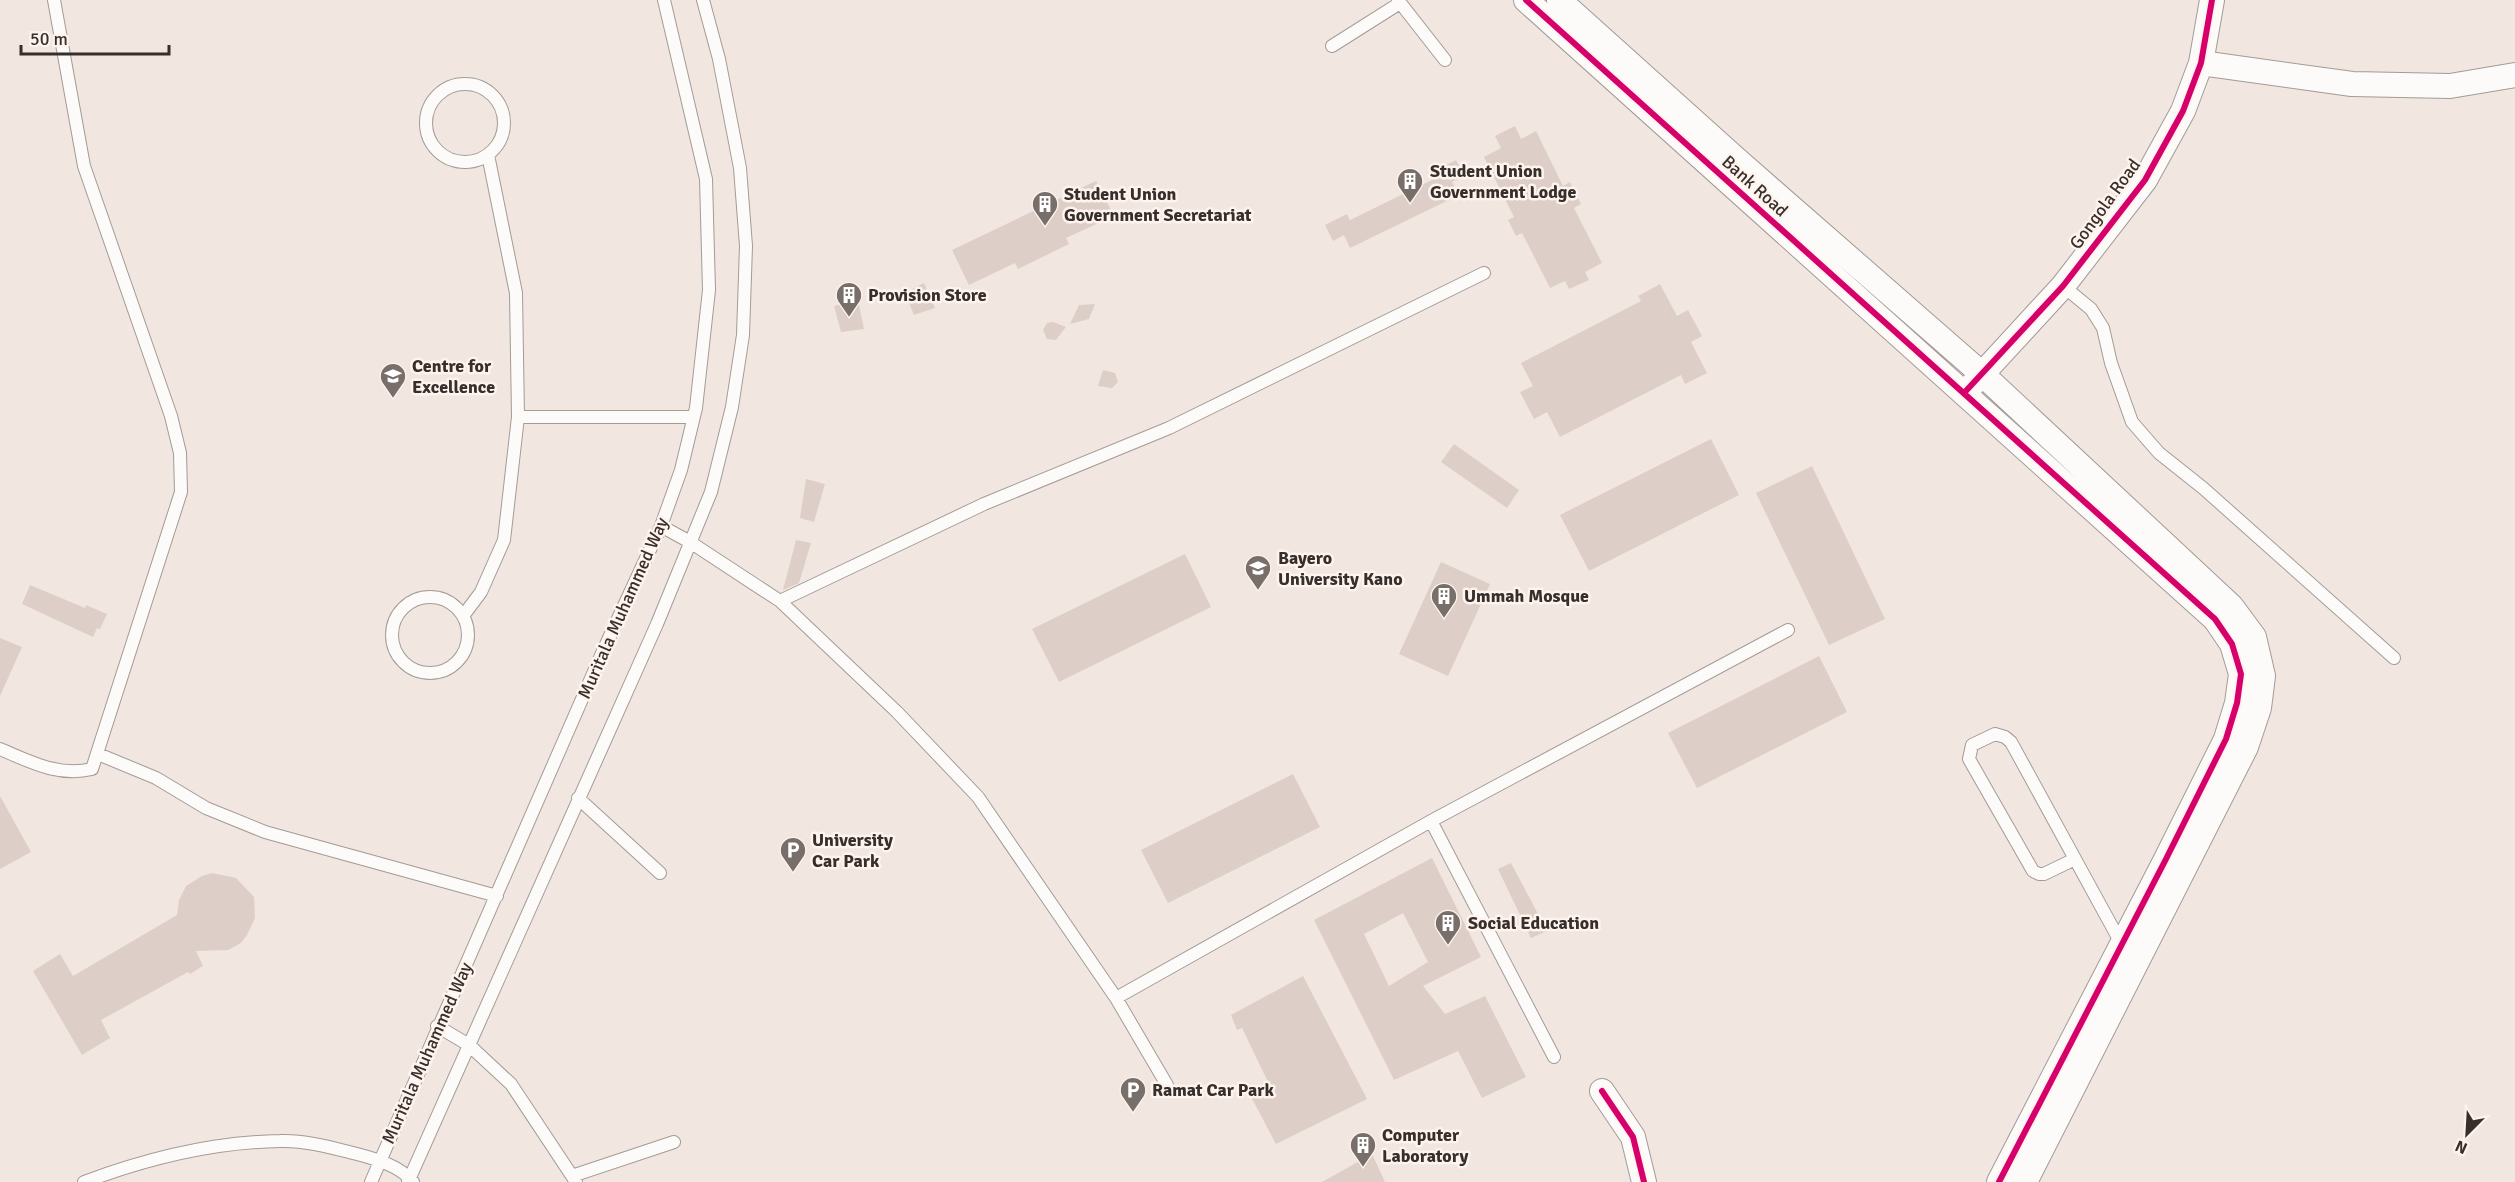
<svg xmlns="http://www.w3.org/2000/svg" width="2515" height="1182" font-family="Signika,sans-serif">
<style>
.building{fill:#ddcfc8;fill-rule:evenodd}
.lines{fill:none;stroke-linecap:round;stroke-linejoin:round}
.service-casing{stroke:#a29b96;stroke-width:14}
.minor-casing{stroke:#a29b96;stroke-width:26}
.service{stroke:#fdfbfa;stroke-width:12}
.minor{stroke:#fdfbfa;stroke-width:24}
.cycleway-casing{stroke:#fef3ed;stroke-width:10}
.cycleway{stroke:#d6006c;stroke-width:6}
.labels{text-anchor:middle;stroke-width:5;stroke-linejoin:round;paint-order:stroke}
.poi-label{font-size:18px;font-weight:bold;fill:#372f2c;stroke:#fef3ed;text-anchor:start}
.street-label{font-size:18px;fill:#372f2c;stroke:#fef3ed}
</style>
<rect width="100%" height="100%" fill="#f1e6e0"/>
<path class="building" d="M1515,126l6,13 15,-8 27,55 7,-4 11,22 -7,4 28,55 -17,9 4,8 -20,9 -4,-8 -15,7 -28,-55 -6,3 -8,-16 6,-3 -30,-60 17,-9 -6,-12z
M1456,160l8,16 -12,6 7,13 -109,53 -6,-13 -11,6 -8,-16 22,-11 3,6 86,-42 -3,-6z
M1096,181l18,35 -48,22 3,6 -51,25 -3,-6 -46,22 -17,-35z
M924,283l11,25 -21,7 -9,-22z
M1660,284l17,32 11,-6 14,26 -11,6 16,31 -22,11 -4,-9 -121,62 -13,-25 -13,7 -14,-27 13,-6 -12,-23 120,-62 -3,-5z
M858,300l6,29 -23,3 -7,-26z
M1095,304l-6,15 -19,5 9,-19z
M1053,322l13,5 -10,13 -9,-1 -4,-9 4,-7z
M1103,370l12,3 3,9 -6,6 -14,-2z
M1711,439l28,56 -150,76 -29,-56z
M1454,444l65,46 -12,18 -66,-46z
M1812,466l73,153 -56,26 -73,-152z
M806,479l19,5 -11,38 -14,-4z
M796,540l15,3 -12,40 -16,7z
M1185,554l26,53 -152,75 -27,-53z
M1441,562l49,22 -42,92 -49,-22z
M30,585l55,23 1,-3 21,9 -7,15 -3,-1 -4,9 -71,-33z
M0,638l22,9 -22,49z
M1819,656l28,56 -150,76 -29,-55z
M1293,774l27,53 -152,76 -27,-53z
M0,796l31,56 -31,17z
M1432,858l49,99 -58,29 22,28 40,-18 41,81 -44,21 -24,-47 -64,29 -80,-160zM1403,913l25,49 -39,24 -25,-52z
M1511,863l36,68 -16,7 -33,-69z
M212,873l24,5 18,19 1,21 -8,17 -6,8 -13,7 -32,1 7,15 -13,8 -2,-2 -87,48 9,18 -28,17 -49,-84 27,-17 13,22 104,-61 2,-15 7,-14 16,-10z
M1303,976l64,123 -91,45 -28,-53 20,-9 -26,-54 -5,2 -6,-15z
M1372,1154l13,28h-63z"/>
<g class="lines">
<g class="service-casing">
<path id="service" d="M1398,0l47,60
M1332,46l68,-43
M426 123a39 39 0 1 1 78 0a39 39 0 1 1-78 0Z
M2063,286l28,23 12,19 8,35 21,59 27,31 44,35 191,170
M518,417h176
M661,526l29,16 90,59 117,111 81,85 138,201 51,87
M392 635a38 38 0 1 1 76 0a38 38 0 1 1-76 0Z
M780,601l204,-97 185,-76 315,-155
M463,616l18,-24 23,-52 14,-123 -2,-124 -28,-138
M0,749c31,13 58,28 92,20l89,-277 -1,-39 -9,-37 -87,-250 -30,-166
M98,754l58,24 50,30 59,24 232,64
M578,798l82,75
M1431,821l123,236
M2075,859l-31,15h-5l-6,-3 -64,-112 3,-14 23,-11 10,3 6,5 110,201
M1116,998l315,-177 357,-191
M437,1026l32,19 42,39 65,98
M572,1176l102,-34
M84,1182c64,-24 128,-40 196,-41 25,-1 53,7 77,13 19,5 43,12 56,28
M371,1182l232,-531 58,-125 20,-56 15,-62 13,-118 -3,-111 -42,-179
M408,1182l249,-558 54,-132 21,-85 11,-72 3,-89 -6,-78 -21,-109 -16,-59"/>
</g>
<g class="minor-casing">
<path id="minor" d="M1526,0l689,619 17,25 9,30 -4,29 -11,36 -61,122 -166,321
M1559,0l178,160 245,214 249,232 23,31 9,39 -4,32 -13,39 -221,435
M2201,63l151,21 98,2 65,-11
M1972,385l91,-99 82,-106 38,-69 18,-48 11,-63
M1602,1091l31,46 11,45"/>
</g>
<use href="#service" class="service"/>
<use href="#minor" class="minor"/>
<g class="cycleway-casing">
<path id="cycleway" d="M1526,0l689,619 17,25 9,30 -4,29 -11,36 -61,122 -166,321
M1964,393l99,-107 82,-106 38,-69 18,-48 11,-63
M1602,1091l31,46 11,45"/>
</g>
<use href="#cycleway" class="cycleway"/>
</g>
<defs>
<g id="building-pin" transform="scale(1.35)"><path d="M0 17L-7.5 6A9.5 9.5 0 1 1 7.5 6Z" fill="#786f6b" stroke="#fef3ed"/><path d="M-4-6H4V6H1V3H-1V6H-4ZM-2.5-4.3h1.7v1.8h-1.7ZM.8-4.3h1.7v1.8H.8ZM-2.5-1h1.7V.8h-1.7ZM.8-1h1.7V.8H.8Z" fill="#fff"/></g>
<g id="university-pin" transform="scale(1.35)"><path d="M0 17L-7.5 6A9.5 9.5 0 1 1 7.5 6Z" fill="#786f6b" stroke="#fef3ed"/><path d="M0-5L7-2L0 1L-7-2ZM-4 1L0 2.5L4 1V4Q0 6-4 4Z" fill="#fff"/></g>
<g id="parking-pin" transform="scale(1.35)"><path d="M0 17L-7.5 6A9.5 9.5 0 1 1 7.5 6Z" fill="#786f6b" stroke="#fef3ed"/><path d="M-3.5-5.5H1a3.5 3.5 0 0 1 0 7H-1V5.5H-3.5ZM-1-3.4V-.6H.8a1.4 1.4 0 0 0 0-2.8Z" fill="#fff"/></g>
</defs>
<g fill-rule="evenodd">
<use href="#building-pin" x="1410" y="181"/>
<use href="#building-pin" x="1045" y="204"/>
<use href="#building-pin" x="849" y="295"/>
<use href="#university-pin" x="393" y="376"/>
<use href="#university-pin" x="1258" y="568"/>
<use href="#building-pin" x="1444" y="596"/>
<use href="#parking-pin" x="793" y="850"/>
<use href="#building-pin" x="1448" y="923"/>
<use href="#parking-pin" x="1133" y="1090"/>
<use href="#building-pin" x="1363" y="1145"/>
</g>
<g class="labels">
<g class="poi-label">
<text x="1430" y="177">Student Union<tspan x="1430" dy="21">Government Lodge</tspan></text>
<text x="1064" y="200">Student Union<tspan x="1064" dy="21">Government Secretariat</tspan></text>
<text x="868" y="301">Provision Store</text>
<text x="412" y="372">Centre for<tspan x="412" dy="21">Excellence</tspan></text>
<text x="1278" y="564">Bayero<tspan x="1278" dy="21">University Kano</tspan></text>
<text x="1464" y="602">Ummah Mosque</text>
<text x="812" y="846">University<tspan x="812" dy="21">Car Park</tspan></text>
<text x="1468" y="929">Social Education</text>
<text x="1152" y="1096">Ramat Car Park</text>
<text x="1382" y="1141">Computer<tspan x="1382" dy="21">Laboratory</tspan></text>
</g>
<g class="street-label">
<text transform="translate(1755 186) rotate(42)" y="6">Bank Road</text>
<text transform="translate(2105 204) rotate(-54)" y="6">Gongola Road</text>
<text transform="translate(623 608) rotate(-66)" y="6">Muritala Muhammed Way</text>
<text transform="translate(427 1053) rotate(-66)" y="6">Muritala Muhammed Way</text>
</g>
</g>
<g transform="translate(2467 1134) rotate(204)" stroke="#fef3ed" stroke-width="4.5" paint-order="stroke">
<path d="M0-4.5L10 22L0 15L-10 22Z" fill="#372f2c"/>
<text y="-9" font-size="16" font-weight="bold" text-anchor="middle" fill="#372f2c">N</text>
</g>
<path d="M21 45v9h148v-9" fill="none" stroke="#372f2c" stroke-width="3"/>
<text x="30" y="45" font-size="18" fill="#372f2c" stroke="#fef3ed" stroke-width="4.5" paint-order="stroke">50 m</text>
</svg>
